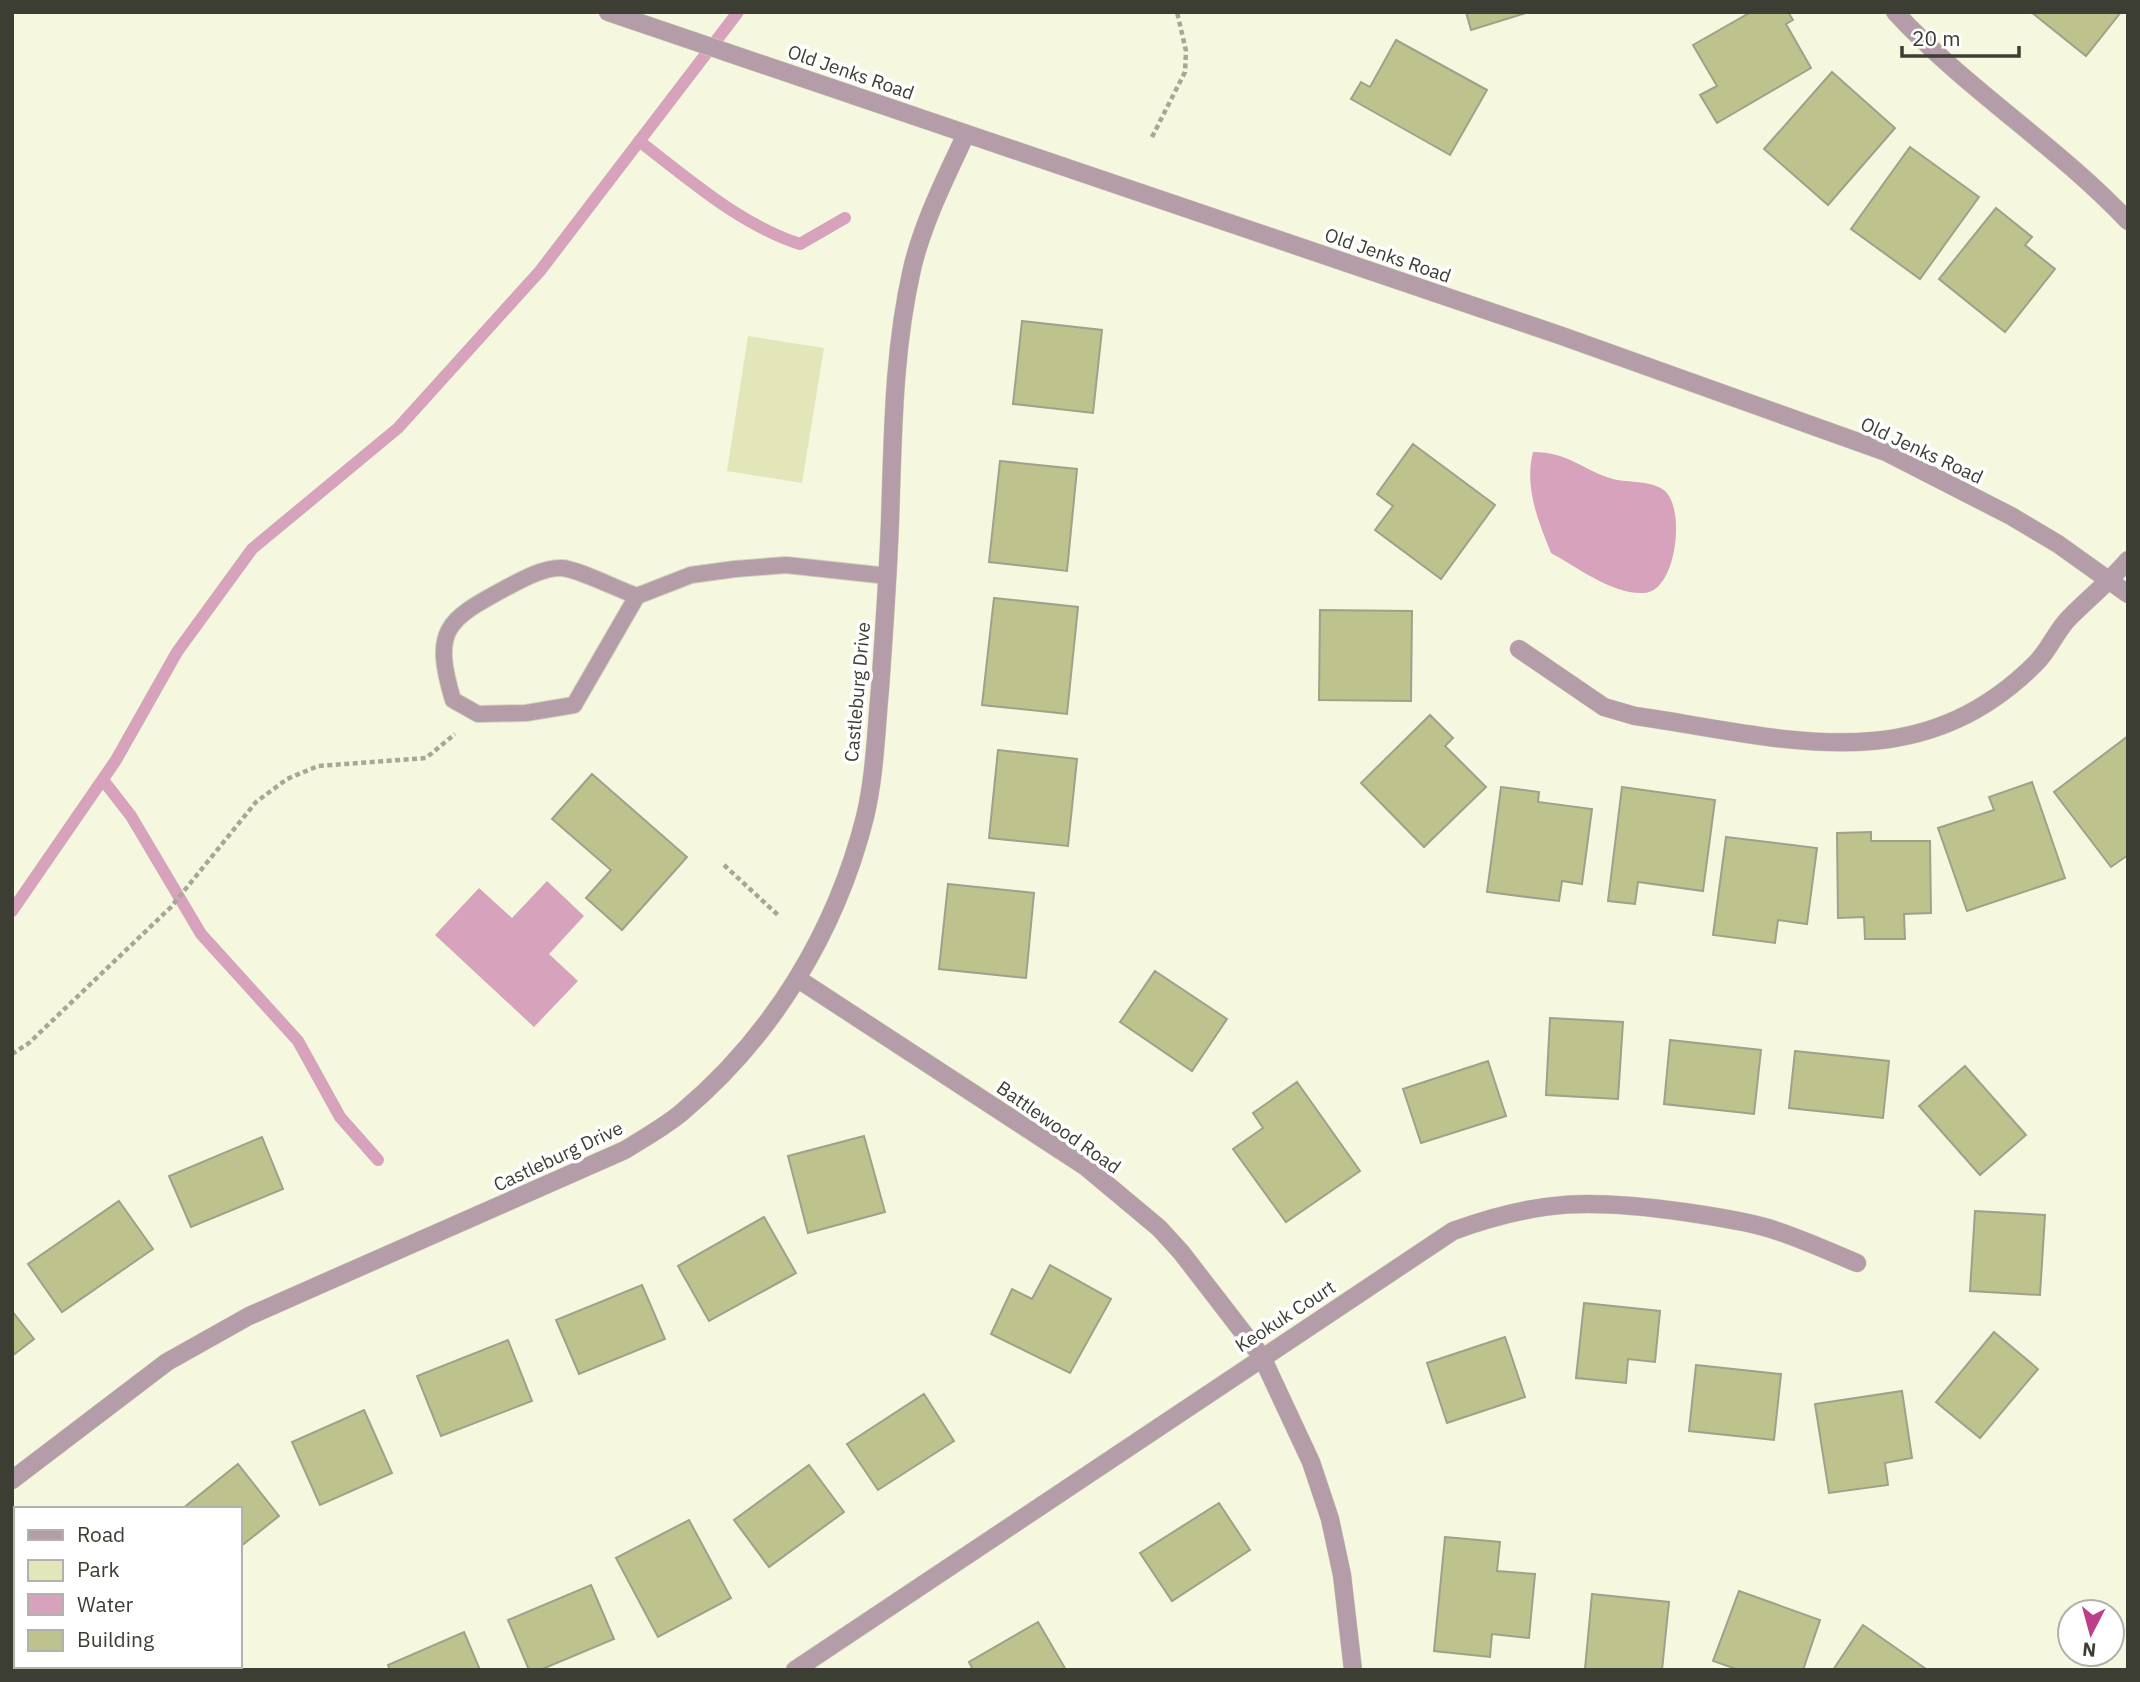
<svg xmlns="http://www.w3.org/2000/svg" width="2140" height="1682" font-family="'IBM Plex Sans',sans-serif">
<style>
.green{fill:#e2e6b8}
.water{fill:#d6a2bc}
.lines{fill:none;stroke-linecap:round;stroke-linejoin:round}
.stream{stroke:#d6a2bc;stroke-width:12}
.building{fill:#bec28d;stroke:#9fa18a;stroke-width:2}
.service-casing{stroke:#d0d3bd;stroke-width:18}
.minor-casing{stroke:#d0d3bd;stroke-width:19}
.tertiary-casing{stroke:#d0d3bd;stroke-width:19}
.path{stroke:#a6a896;stroke-width:4.5;stroke-dasharray:5 3.5;stroke-linecap:butt}
.service{stroke:#b49da8;stroke-width:16}
.minor{stroke:#b49da8;stroke-width:18}
.tertiary{stroke:#b49da8;stroke-width:18}
.labels{text-anchor:middle;stroke-width:7;stroke-linejoin:round;paint-order:stroke}
.street-label{font-size:19px;fill:#3c3d33;stroke:#fff}
</style>
<rect width="100%" height="100%" fill="#f5f8df"/>
<path class="green" d="M748,336l76,12 -22,135 -75,-12z"/>
<path class="water" d="M1533,452c36,0 49,18 80,27 16,4 39,1 52,12 21,19 11,101 -21,102 -31,2 -67,-26 -93,-40 -13,-33 -27,-65 -18,-101z
M547,881l37,35 -35,38 29,27 -44,46 -99,-92 44,-47 33,30z"/>
<g class="lines">
<path class="stream" d="M639,141c51,39 100,83 161,103l45,-26
M103,780l28,36 70,118 97,107 42,76 38,43
M12,911l104,-151 61,-108 75,-103 146,-121 142,-157 198,-259"/>
</g>
<path class="building" d="M1466,12h63l-58,18z
M1751,12h37l5,8 -7,4 25,44 -94,55 -17,-28 17,-9 -24,-41z
M2031,12h90l-35,44z
M1396,40l91,50 -37,65 -99,-56 10,-17 9,5z
M1832,72l63,56 -67,77 -64,-56z
M1910,147l69,50 -59,82 -69,-50z
M1996,208l36,29 -7,8 30,24 -50,63 -66,-53z
M1022,321l80,9 -9,83 -80,-9z
M1413,444l82,61 -54,74 -66,-49 18,-24 -16,-12z
M1000,461l77,8 -10,102 -78,-9z
M994,598l84,9 -11,107 -85,-9z
M1320,610l92,1 -1,90 -92,-1z
M1430,715l23,23 -8,8 41,41 -62,60 -63,-64z
M2128,736v119l-17,12 -57,-75z
M998,750l79,9 -9,87 -79,-8z
M592,774l95,83 -65,73 -36,-32 25,-28 -59,-51z
M2032,782l33,96 -98,33 -29,-83 56,-18 -5,-13z
M1501,787l38,5 -1,10 54,7 -10,75 -20,-3 -3,20 -72,-9z
M1622,787l93,13 -12,91 -65,-9 -3,22 -27,-3z
M1871,832v9h59l1,72 -27,1 1,25h-40l-1,-22 -26,1 -1,-85z
M1726,837l91,11 -10,76 -29,-4 -3,23 -62,-8z
M948,884l86,9 -8,85 -87,-9z
M1155,971l72,48 -35,52 -72,-49z
M1550,1018l73,4 -5,77 -72,-4z
M1670,1040l91,10 -7,64 -90,-10z
M1795,1051l94,10 -6,57 -94,-10z
M1488,1061l18,55 -85,27 -18,-54z
M1965,1066l61,69 -46,40 -61,-69z
M1297,1082l63,89 -74,51 -53,-73 30,-21 -10,-15z
M864,1136l21,76 -77,21 -20,-77z
M262,1137l21,52 -92,38 -22,-51z
M119,1201l34,48 -91,63 -34,-48z
M1975,1211l70,4 -5,80 -70,-4z
M764,1217l32,56 -87,48 -31,-55z
M1050,1265l61,34 -41,74 -79,-39 21,-45 20,10z
M642,1285l23,54 -86,35 -23,-54z
M1584,1303l76,8 -5,51 -27,-3 -2,24 -50,-5z
M12,1311l22,28 -22,17z
M1994,1332l44,37 -58,69 -44,-36z
M1505,1337l20,60 -78,26 -20,-60z
M508,1340l24,61 -91,35 -24,-60z
M1696,1365l85,9 -7,66 -85,-9z
M1902,1391l10,67 -27,5 3,22 -59,8 -14,-89z
M924,1394l30,47 -76,49 -31,-46z
M364,1410l28,63 -72,32 -28,-63z
M238,1464l41,52 -39,31v-38h-58z
M809,1465l35,47 -75,55 -35,-47z
M1219,1503l31,47 -78,51 -32,-48z
M689,1520l42,78 -73,39 -42,-79z
M1445,1537l55,5 -3,29 38,3 -6,64 -37,-4 -2,23 -56,-6z
M591,1585l23,54 -74,31h-11l-21,-50z
M1739,1591l81,29 -17,50h-64l-26,-9z
M1592,1594l77,8 -7,68 -77,-1z
M1038,1622l28,48h-93l-4,-8z
M1863,1625l63,44v1h-93z
M16,1632v34h34l2,4h-40v-35z
M464,1632l16,38h-90l-2,-5z"/>
<g class="lines">
<g class="service-casing">
<path id="service" d="M637,596c-18,-6 -59,-27 -75,-28 -18,-1 -41,12 -56,20 -60,32 -74,42 -53,112l25,14 48,-1 48,-8 63,-109 54,-21 44,-6 51,-4 102,11"/>
</g>
<g class="minor-casing">
<path id="minor" d="M1895,12c71,77 161,133 233,209
M1519,649l85,58 31,9c148,21 281,67 401,-53 14,-14 21,-34 35,-47 19,-19 39,-35 57,-56
M798,979l288,188 73,61 22,24 81,105 49,105 19,57 12,56 11,95
M12,1480l155,-118 82,-46 376,-166c19,-12 39,-23 56,-37 91,-76 155,-181 184,-296 10,-42 11,-86 15,-128 4,-56 8,-112 10,-168 3,-85 3,-169 22,-252 11,-47 34,-92 54,-135
M795,1670l658,-439c87,-32 140,-32 231,-19 28,4 56,8 84,16 30,9 60,23 89,35"/>
</g>
<g class="tertiary-casing">
<path id="tertiary" d="M608,12l954,324 324,116 125,64 47,28 70,50"/>
</g>
<path class="path" d="M1152,137l33,-65 1,-21 -9,-39
M724,865l55,51
M12,1054l17,-11 142,-136 85,-105 31,-23 31,-13 108,-8 29,-24"/>
<use href="#service" class="service"/>
<use href="#minor" class="minor"/>
<use href="#tertiary" class="tertiary"/>
</g>
<g class="labels">
<g class="street-label">
<text transform="translate(851 72) rotate(19)" y="7">Old Jenks Road</text>
<text transform="translate(1388 255) rotate(19)" y="7">Old Jenks Road</text>
<text transform="translate(1922 450) rotate(25)" y="7">Old Jenks Road</text>
<text transform="translate(857 692) rotate(-85)" y="7">Castleburg Drive</text>
<text transform="translate(1059 1127) rotate(35)" y="7">Battlewood Road</text>
<text transform="translate(558 1156) rotate(-25)" y="7">Castleburg Drive</text>
<text transform="translate(1285 1316) rotate(-33)" y="7">Keokuk Court</text>
</g>
</g>
<rect width="2140" height="1682" fill="none" stroke="#3c3d33" stroke-width="28"/>
<rect x="14" y="1507" width="228" height="161" fill="#ffffff" stroke="#b1b1ad" stroke-width="2"/>
<rect x="28" y="1530" width="35" height="10" fill="#b49da8" stroke="#b1b1ad" stroke-width="2"/>
<text x="77" y="1542" font-size="21" fill="#3c3d33">Road</text>
<rect x="28" y="1560" width="35" height="21" fill="#e2e6b8" stroke="#b1b1ad" stroke-width="2"/>
<text x="77" y="1577" font-size="21" fill="#3c3d33">Park</text>
<rect x="28" y="1594" width="35" height="21" fill="#d6a2bc" stroke="#b1b1ad" stroke-width="2"/>
<text x="77" y="1612" font-size="21" fill="#3c3d33">Water</text>
<rect x="28" y="1630" width="35" height="21" fill="#bec28d" stroke="#b1b1ad" stroke-width="2"/>
<text x="77" y="1647" font-size="21" fill="#3c3d33">Building</text>
<g transform="translate(2091 1633) rotate(186)"><circle r="33" fill="#ffffff" stroke="#b1b1ad" stroke-width="2"/>
<path d="M0-5L12 26L0 18L-12 26Z" fill="#bd3e8a"/>
<text y="-10" font-size="19" font-weight="bold" text-anchor="middle" fill="#3c3d33">N</text>
</g>
<path d="M1902 46v10h117v-10" fill="none" stroke="#3c3d33" stroke-width="3.5"/>
<text x="1912" y="46" font-size="21" fill="#3c3d33" stroke="#ffffff" stroke-width="5" paint-order="stroke">20 m</text>
</svg>
